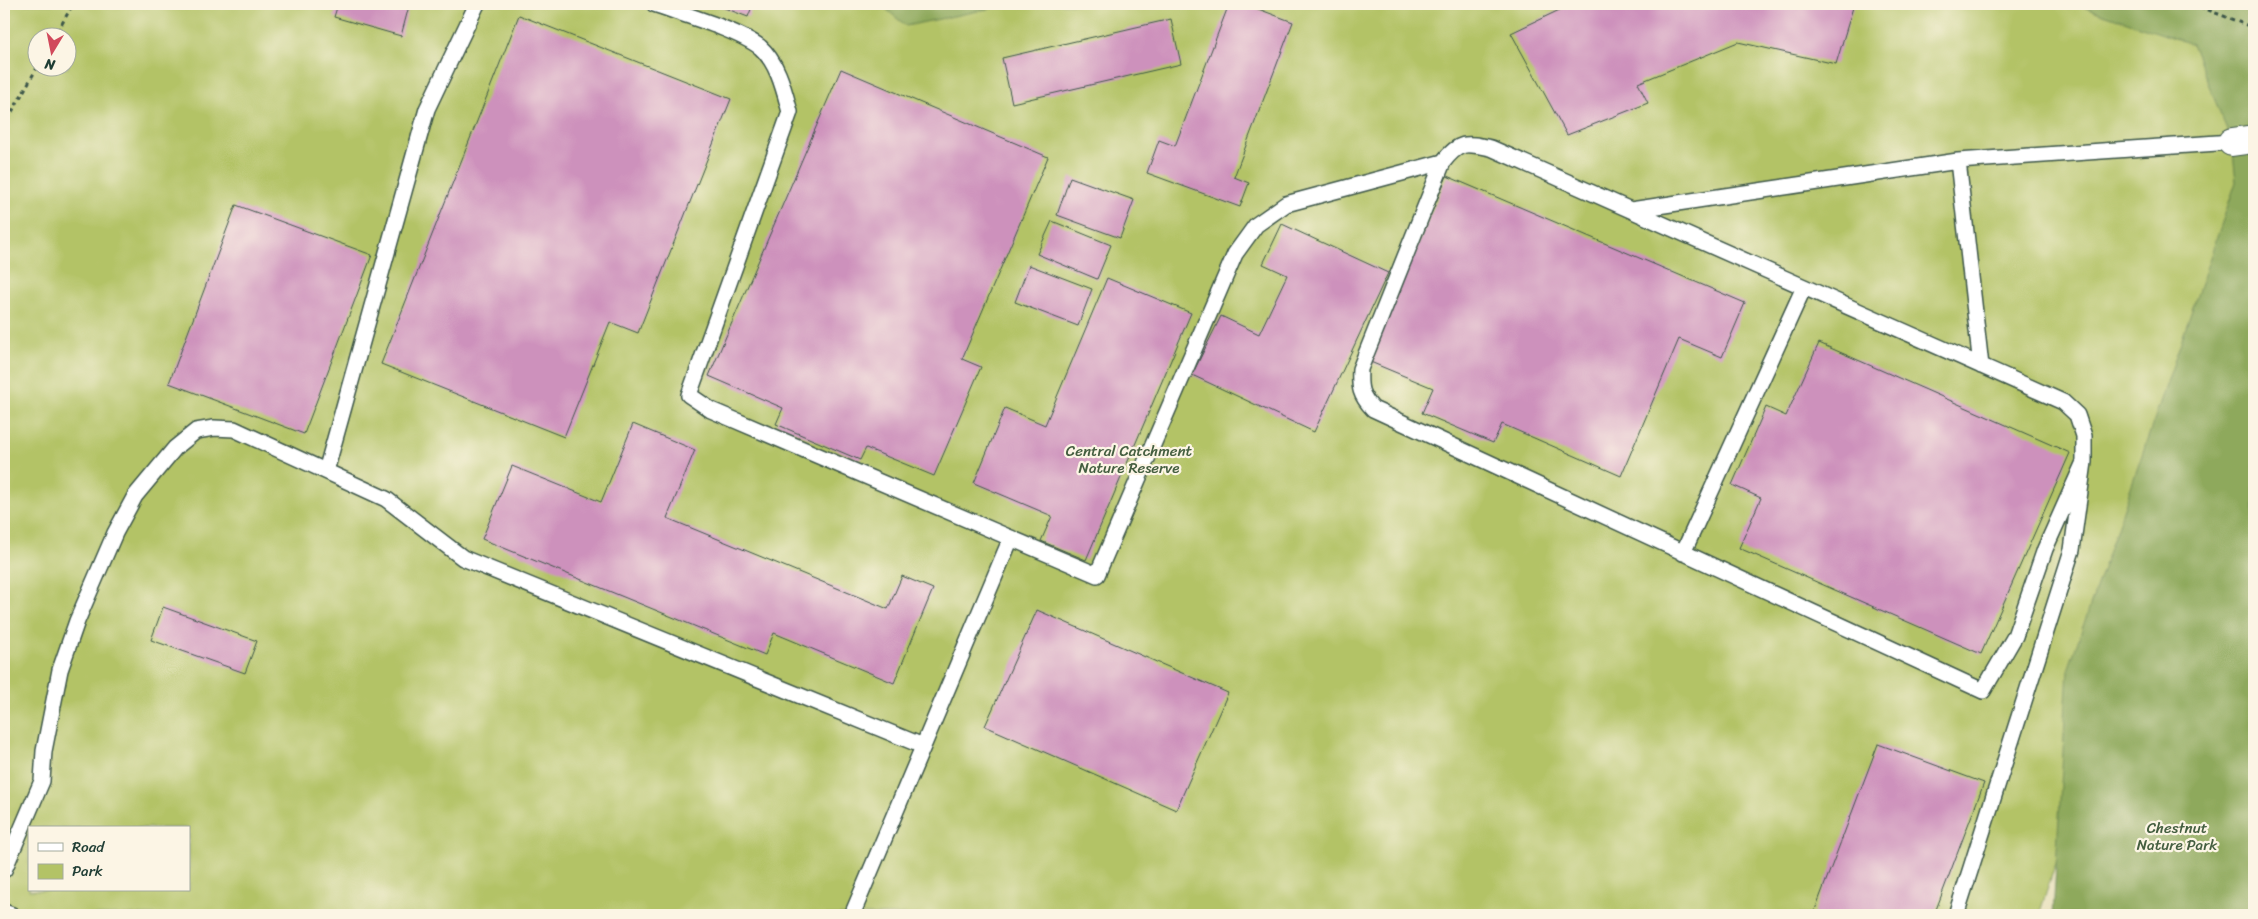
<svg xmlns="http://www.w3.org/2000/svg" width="2258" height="919" font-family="Sriracha,sans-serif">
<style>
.green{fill:#b3c366;stroke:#69804d;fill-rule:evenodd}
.forest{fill:#8ea95b;stroke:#567348}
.building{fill:#cd91bc}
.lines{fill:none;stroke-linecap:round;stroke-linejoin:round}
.service-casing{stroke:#3d5649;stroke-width:18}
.minor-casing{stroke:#3d5649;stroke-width:30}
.path{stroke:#3d5649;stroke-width:3;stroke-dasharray:4 4;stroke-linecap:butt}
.service{stroke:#fff;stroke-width:15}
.minor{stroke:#fff;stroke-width:28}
.labels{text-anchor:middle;stroke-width:4.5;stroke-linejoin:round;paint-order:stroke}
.park-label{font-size:15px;fill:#445e40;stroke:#fcf5e5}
</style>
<rect width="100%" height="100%" fill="#fcf5e5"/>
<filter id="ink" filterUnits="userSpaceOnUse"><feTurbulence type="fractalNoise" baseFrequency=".02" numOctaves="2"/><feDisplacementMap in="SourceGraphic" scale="10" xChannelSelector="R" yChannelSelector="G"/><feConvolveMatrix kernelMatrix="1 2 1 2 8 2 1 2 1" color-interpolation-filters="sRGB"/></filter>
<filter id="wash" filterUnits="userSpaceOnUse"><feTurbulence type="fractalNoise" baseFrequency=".0096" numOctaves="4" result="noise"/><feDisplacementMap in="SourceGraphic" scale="20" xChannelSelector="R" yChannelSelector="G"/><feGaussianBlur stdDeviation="1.12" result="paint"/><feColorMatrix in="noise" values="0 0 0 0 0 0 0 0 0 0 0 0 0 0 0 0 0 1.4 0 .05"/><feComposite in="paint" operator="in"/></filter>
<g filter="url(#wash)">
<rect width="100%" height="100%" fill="#e9e2bf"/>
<path class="green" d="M4,4h2250v911l-146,-213 -69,213h-2035zM38,38h30v30h-30zM29,828h160v62h-160z"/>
<path class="forest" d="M880,4h131l-105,22z
M2074,4h180v911h-201l15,-245 168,-488 -4,-40 -40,-98z"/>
<g id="blocks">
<path class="building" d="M338,4h63l8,2 -8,30 -67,-19z
M714,4h39l-5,13z
M1229,4h16l48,18 -59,155 15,6 -9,24 -93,-34 12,-33 16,6z
M1572,4h282l-18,60 -98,-22 -100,41 10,20 -81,32 -56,-102z
M519,15l212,84 -93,234 -28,-11 -46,115 -183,-73z
M1171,19l10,45 -169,39 -10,-45z
M841,69l207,88 -86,202 19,8 -47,109 -68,-28 -6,12 -84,-36 7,-16 -74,-32z
M1447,176l298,127 -23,54 -43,-18 -58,137 -119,-52 -9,19 -71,-30 11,-25 -65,-27z
M1070,177l64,23 -14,38 -63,-23z
M236,205l136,50 -68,179 -135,-51z
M1052,221l59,24 -14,34 -60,-25z
M1282,224l106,49 -74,159 -122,-57 29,-59 38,18 28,-59 -24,-11z
M1029,265l63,24 -14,37 -63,-24z
M1107,278l84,35 -105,247 -45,-19 11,-25 -78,-33 31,-75 40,17z
M1819,343l251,110 -89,201 -242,-106 22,-50 -29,-13 34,-78 20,9z
M633,424l62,26 -28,68 221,91 14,-33 31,13 -39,94 -120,-50 -9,22 -283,-116 30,-73 89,36z
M163,607l94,34 -12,32 -94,-33z
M1037,610l191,83 -52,117 -191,-84z
M1878,744l106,39 -50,132h-121z"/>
</g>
</g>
<g filter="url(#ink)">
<use href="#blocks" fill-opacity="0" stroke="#3d5649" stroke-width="1"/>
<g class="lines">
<g class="service-casing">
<path id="service" d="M654,4c28,10 84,26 106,43 18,16 24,43 30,65l-101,283 22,15 26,11 360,154 138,-321 21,-29 30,-21 157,-42
M1958,161l23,205
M1631,210l327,-49 274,-19
M326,471l101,-362 50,-105
M1683,553l121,-266
M4,870l38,-89 2,-30 16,-81 17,-49 38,-88 20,-37 40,-48 21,-17 18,-3 20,1 152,70 77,59 460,188
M4,912l8,3
M852,915l159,-377
M1956,915l116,-365 12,-88v-26l-7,-21 -14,-13 -572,-254c-25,-5 -32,-7 -48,14l-83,207c-1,19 0,26 13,40l610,282 32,-55 30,-87 39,-87"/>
</g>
<g class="minor-casing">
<path id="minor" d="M2232,142l22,-3"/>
</g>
<path class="path" d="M2193,4l61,24
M54,38l19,-34
M4,126l34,-60"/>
<use href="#service" class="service"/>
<use href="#minor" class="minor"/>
</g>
</g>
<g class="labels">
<g class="park-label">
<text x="1129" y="456">Central Catchment<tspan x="1129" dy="17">Nature Reserve</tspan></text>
<text x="2177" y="833">Chestnut<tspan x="2177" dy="17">Nature Park</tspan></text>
</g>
</g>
<rect width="2258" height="919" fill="none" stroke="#fcf5e5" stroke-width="20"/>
<rect x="28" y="826" width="162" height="65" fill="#fcf5e5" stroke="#a4ab9e"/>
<rect x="38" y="843" width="25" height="8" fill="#ffffff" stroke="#a4ab9e"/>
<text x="72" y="852" font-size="15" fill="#1f3d34">Road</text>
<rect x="38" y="864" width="25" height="15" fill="#b3c366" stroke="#a4ab9e"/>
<text x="72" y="876" font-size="15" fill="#1f3d34">Park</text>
<g transform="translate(52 52) rotate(190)"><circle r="24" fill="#fcf5e5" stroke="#a4ab9e"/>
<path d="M0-4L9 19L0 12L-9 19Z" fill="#d1495b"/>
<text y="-8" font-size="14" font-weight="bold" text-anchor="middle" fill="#1f3d34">N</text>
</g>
</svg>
